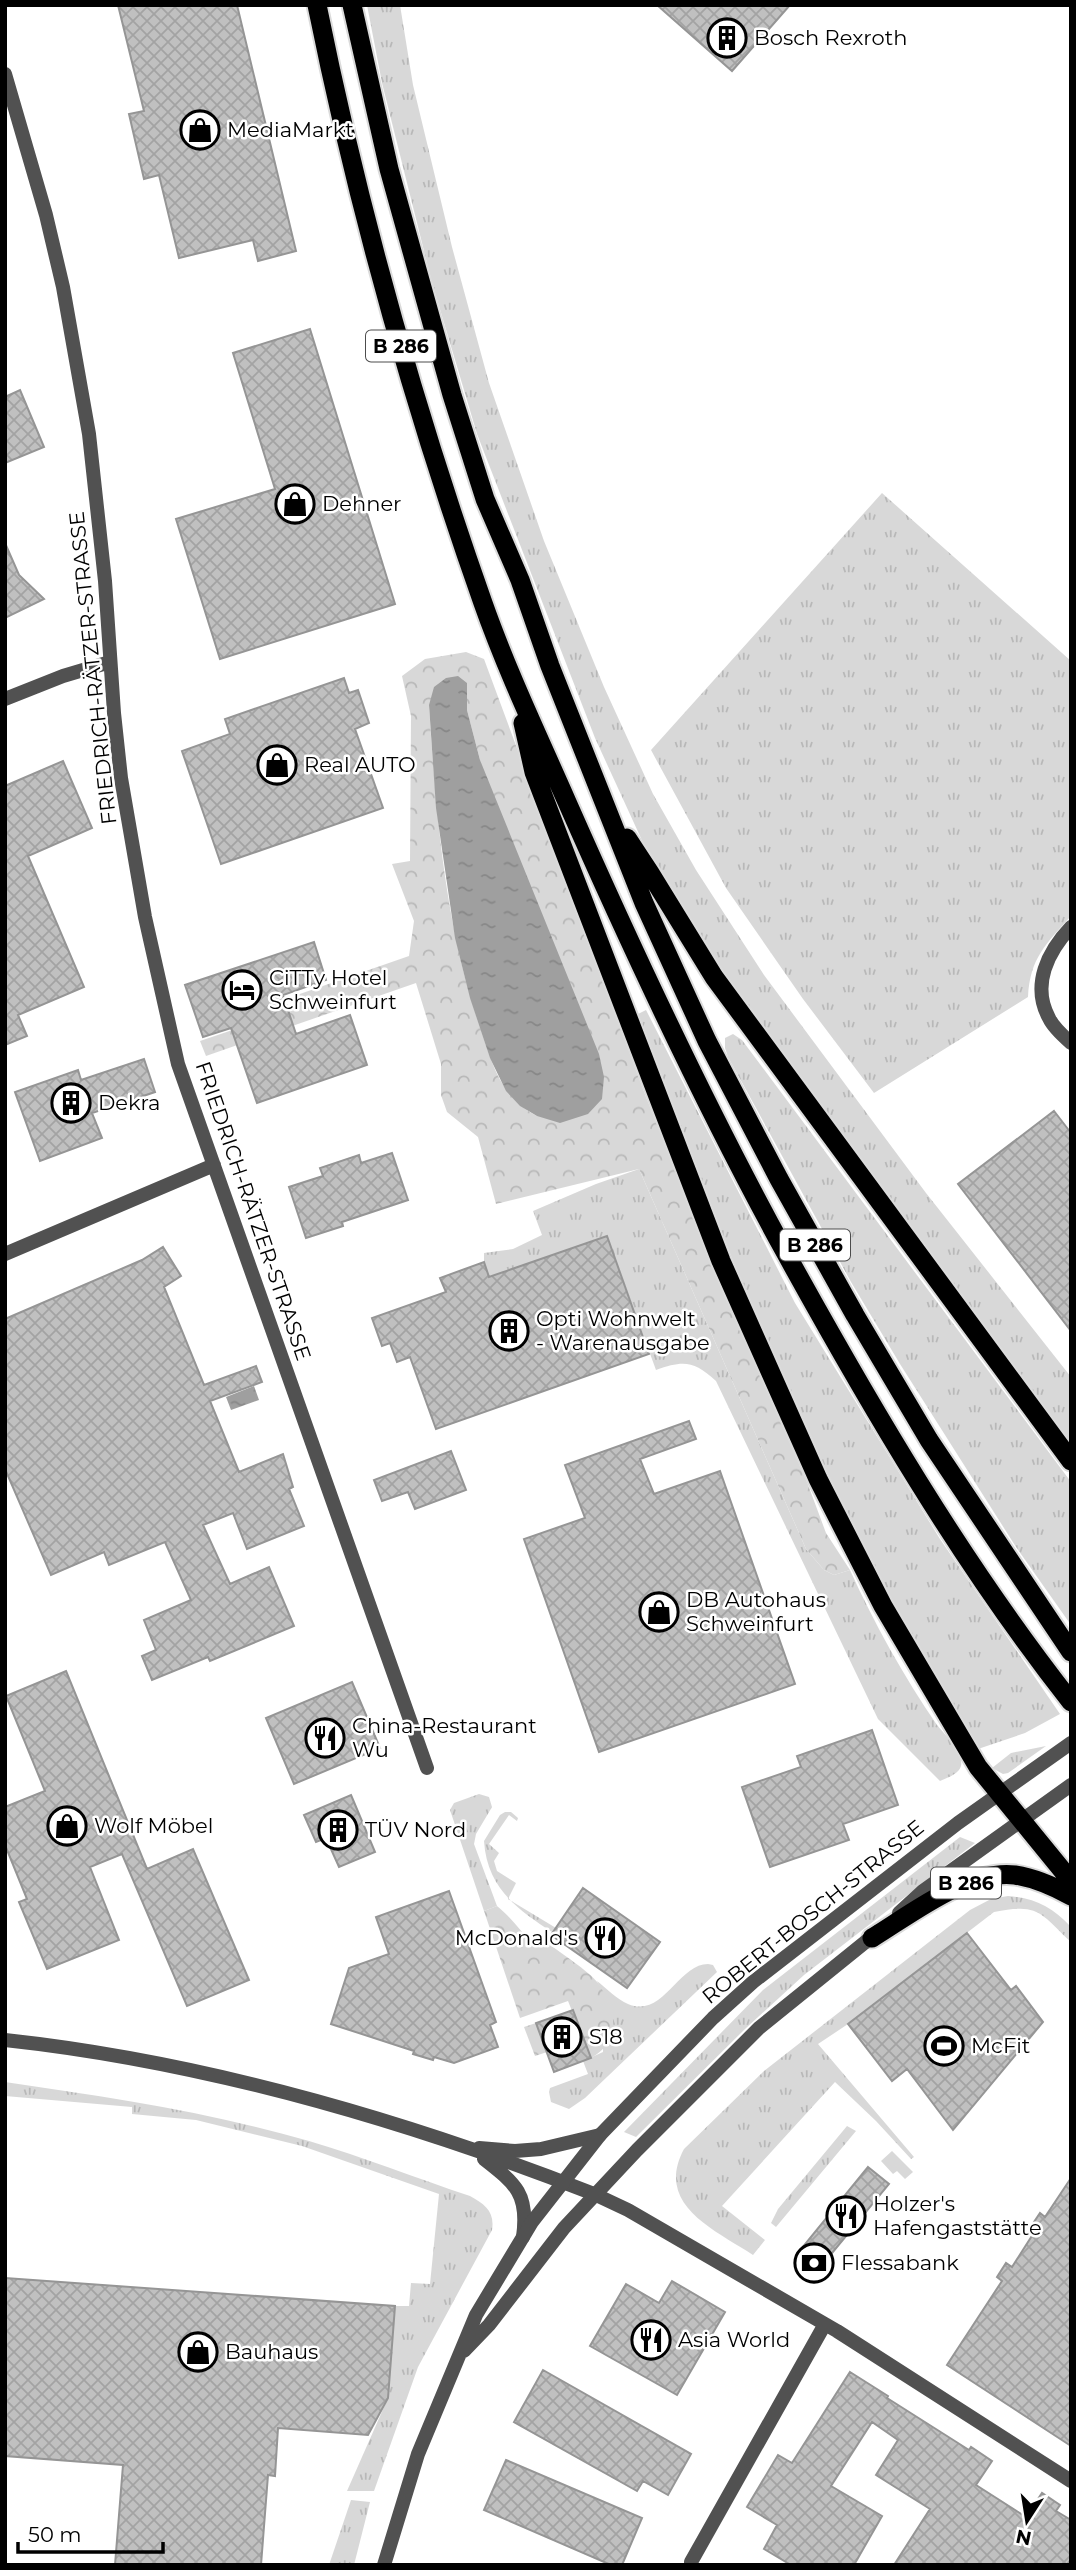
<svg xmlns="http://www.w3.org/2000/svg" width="1076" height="2570" font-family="Montserrat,sans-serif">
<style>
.grass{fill:url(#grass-tufts)}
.forest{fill:url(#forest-crowns);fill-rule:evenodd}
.water{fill:url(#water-ripples)}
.building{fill:url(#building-cross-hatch);stroke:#959595;stroke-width:2}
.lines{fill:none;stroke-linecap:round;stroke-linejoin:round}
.trunk-casing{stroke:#dbdbdb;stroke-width:23}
.minor{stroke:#515151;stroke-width:14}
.tertiary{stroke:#515151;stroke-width:14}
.trunk{stroke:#000;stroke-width:19}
.labels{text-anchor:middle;stroke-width:5;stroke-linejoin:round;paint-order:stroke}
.shield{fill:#fff;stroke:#4c4c4c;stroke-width:2}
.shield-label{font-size:19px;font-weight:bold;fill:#000}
.poi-label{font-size:21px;fill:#000;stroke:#fff;text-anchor:start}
.street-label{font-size:21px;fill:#000;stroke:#fff}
</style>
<defs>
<pattern id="grass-tufts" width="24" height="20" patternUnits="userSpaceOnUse" patternTransform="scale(1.75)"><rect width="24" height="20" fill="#d8d8d8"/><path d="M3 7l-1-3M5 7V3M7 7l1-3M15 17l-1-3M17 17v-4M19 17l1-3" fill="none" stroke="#b8b8b8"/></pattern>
<pattern id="forest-crowns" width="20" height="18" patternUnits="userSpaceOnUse" patternTransform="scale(1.75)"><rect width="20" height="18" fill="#d8d8d8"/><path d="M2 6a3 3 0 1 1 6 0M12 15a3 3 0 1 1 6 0" fill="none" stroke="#b8b8b8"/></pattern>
<pattern id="water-ripples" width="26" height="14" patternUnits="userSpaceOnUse" patternTransform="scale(1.75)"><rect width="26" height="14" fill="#9f9f9f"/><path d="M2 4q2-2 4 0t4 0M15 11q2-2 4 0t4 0" fill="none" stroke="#878787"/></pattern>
<pattern id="building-cross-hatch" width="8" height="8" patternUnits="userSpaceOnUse" patternTransform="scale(1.75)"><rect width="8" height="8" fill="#c0c0c0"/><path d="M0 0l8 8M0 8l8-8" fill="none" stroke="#a3a3a3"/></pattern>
</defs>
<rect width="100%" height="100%" fill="#fff"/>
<path class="grass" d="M367,5h33l13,80 39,162 37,136 55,158 60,146 49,107 43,76 68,105 162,218 145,184v72l-379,-517 -47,-85 -50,-109 -118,-304 -46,-155 -49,-196z
M882,493l189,168v255c-25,28 -41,42 -43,81l-154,96 -71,-94 -77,-111 -75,-138z
M646,1010l149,293 145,236 120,175 -35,19 -47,16 -68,-116 -73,-131 -93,-213 -108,-274z
M733,1034l9,6 329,442v143l-55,-78 -116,-183 -49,-82 -123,-225 -3,-9v-10z
M639,1169l167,380 18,21 10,5 16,-5c24,53 54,107 87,155 8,10 27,27 24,41 -2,8 -14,12 -21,15l-62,-62 -162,-338c-22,-20 -32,-21 -60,-11l-49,-134 -118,41 -5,-15v-9l29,-4 29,-14 -9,-24 63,-27z
M1046,1746l-38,27 -5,1 -11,-6 19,-15z
M479,1794l10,3 3,10 -16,27 -2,10 23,62 -13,5 -34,-101 4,-7z
M505,1812h6l7,6 -1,3 -8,-6 -20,29 10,9 -5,8 3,10 19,12 -8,16 48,29 -4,4c-35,-23 -65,-44 -68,-91l16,-26z
M960,1837l15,6 -171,132 -59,54 -109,108 -12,-5 139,-142z
M1008,1896c27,2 44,11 63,31v15c-32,-30 -32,-39 -77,-30l-146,112 -30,20 96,113 -3,2 -35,-38 -41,-39 -113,124 43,34 -12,15c-38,-25 -99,-50 -69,-106l80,-78 206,-161 21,-11z
M708,1964l5,1 4,7 -132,126 -16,11 -18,-7 -2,-10 1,-4 38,-14 -5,-13 20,-9v-58l-6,-13c10,8 20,18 31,23 35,15 50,-40 80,-40z
M5,2082c103,15 204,30 304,59 54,16 107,37 161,55 15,8 25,16 22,34l-74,137 -44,124h-27l41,-93 7,-92h14l2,-23 19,1 9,-90 -137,-48 -106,-26 -64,-6v-7l-127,-11z
M847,2126l9,5 -80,96 -5,-4 7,-14z
M892,2151l21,21 -8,7 -8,-8 -4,3 -12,-13z
M351,2500l19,2 -16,63h-25z"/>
<path class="forest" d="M466,652l18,7 162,438 107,262 54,123 19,51 24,37 -16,5 -10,-5 -18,-21 -167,-380 -143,35 -18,-67 -31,-25 -6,-17v-31l-25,-81 -210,73 -6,-15 97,-33 -3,-12 115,-40 5,-35 -22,-57 18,-3 1,-145 -9,-40 23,-17zM467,683v27l13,50 57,356c-11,-6 -20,-12 -28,-23 -14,-17 -21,-42 -28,-63 -36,-104 -45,-215 -52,-325z
M497,1906c14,11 23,25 36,38l12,-3c14,11 44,30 53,42 18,27 25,57 -7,75l-23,-57 -48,17 -36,-107z
M536,2023l11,29 -12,4 -11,-29z"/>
<path class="water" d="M458,676l9,7v27l13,50 119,294 5,23 -2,22 -14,15 -28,9 -23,-7 -17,-10 -14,-15 -16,-33 -20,-60 -15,-60 -19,-130 -7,-103 5,-18 12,-9z
M254,1386l5,14 -28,10 -5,-13z"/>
<path class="building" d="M118,5h119l59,246 -38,10 -5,-21 -74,18 -20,-83 -15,4 -15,-65 15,-3z
M657,5h133l-58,66z
M310,329l85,275 -175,55 -44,-140 99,-30 -42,-136z
M20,390l24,57 -39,16v-66z
M5,543l14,32 25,24 -39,19z
M344,678l5,15 9,-3 11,33 -14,6 28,79 -162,56 -39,-113 48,-17 -5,-15z
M63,761l29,67 -64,28 56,131 -66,28 9,21 -22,9v-259z
M314,942l12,38 -43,15 13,39 54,-19 17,50 -110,38 -26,-75 -28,9 -18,-52z
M144,1059l11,33 -63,21 10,25 -62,23 -25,-69 63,-22 3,10z
M1054,1111l17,22v198l-113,-147z
M392,1153l16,47 -66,22 1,4 -37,12 -17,-51 34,-11 -3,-8 39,-13 2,8z
M607,1236l42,118 -213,75 -26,-72 -13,5 -7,-19 -8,3 -10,-28 74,-26 -6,-14 44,-16 5,15z
M163,1247l18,29 -17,11 40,98 52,-19 6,16 -52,19 29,71 44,-18 10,33 -4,2 15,37 -57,23 -14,-36 -30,12 27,59 39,-17 25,59 -84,35 -2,-4 -56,23 -10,-24 14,-6 -12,-30 47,-20 -26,-58 -56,23 -5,-13 -53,23 -46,-106v-150l137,-59z
M689,1421l7,18 -56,20 14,35 66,-23 75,213 -196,68 -75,-213 61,-21 -20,-53z
M451,1451l15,39 -51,19 -7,-17 -26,9 -8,-21z
M66,1671l81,198 46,-20 56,131 -62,26 -65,-152 -32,13 29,73 -72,29 -28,-67 8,-3 -22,-54v-38l40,-16 -39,-95z
M352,1682l28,66 -86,36 -28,-66z
M872,1730l26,75 -55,19 6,16 -79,27 -28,-80 59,-20 -4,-11z
M351,1795l24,57 -36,15 -13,-29 -10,4 -12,-27z
M583,1888l77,54 -33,46 -76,-53z
M449,1891l47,131 -6,3 8,22 -44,16 -20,-6 -1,3 -20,-6 1,-3 -83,-27 18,-56 40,-14 -13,-37z
M967,1933l44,57 5,-4 27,36 -90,108 -46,-61 -15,12 -44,-57z
M573,2010l18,48 -37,14 -18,-49z
M868,2167l21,17 -71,86 -21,-16z
M1071,2178v268l-124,-81 55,-84 -5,-4 9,-14 6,4 23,-36 -5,-3 10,-15 5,4z
M5,2278l390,28 -7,92 -20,37 -90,-7 -3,48 -7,-1 -7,90h-146l8,-100 -118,-9z
M672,2281l53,31 -48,83 -87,-49 36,-62 33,19z
M543,2370l148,84 -23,41 -25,-14 -6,10 -123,-69z
M850,2372l38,24 -1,2 82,52 2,-3 21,14 -16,24 50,32 16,-24 18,12 -4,6 15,9v39l-4,6h-173l36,-56 -54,-34 22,-35 -26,-18 -41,64 51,30 -28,49h-63l-27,-16 13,-24 -30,-18 31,-52 14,8z
M506,2460l136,58 -20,47h-11l-127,-55z"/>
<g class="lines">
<g class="trunk-casing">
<path id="trunk" d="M317,5c41,203 97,403 166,598 24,68 55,133 84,199 67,152 137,302 217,448 86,156 177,312 287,452
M352,5l37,164 63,226 33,104 35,81 30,86 94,237 63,138 72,138 76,136 74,125 142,212
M523,723l11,49 187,489 97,218 65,127 95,161 93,114
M627,838l23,35 64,104 357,484
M872,1938c38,-23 96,-69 143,-63 19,3 38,11 56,21"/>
</g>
<path class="minor" d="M5,74l41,141 17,72 26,147 16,147 9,132 7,65 24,139 33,147 249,704
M5,699l58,-23 47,-14
M1071,927c-23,24 -40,58 -22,91 4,9 14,18 22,25
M5,1254l209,-89
M5,2040c203,22 400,80 589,154l34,16 209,121 234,150
M479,2148l36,3 26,-2 59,-14
M484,2159c32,25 45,35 39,78
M691,2562l134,-238"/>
<path class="tertiary" d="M899,1913l24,-22 148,-106
M464,2351l25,-26 75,-97 73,-78 122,-122 120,-97
M384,2565l34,-111 58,-139 56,-93 68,-87 113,-117 40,-36 205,-159 113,-80"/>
<use href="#trunk" class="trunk"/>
</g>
<defs>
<g id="building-ring" transform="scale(2.0125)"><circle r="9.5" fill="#fff" stroke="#000" stroke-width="1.5"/><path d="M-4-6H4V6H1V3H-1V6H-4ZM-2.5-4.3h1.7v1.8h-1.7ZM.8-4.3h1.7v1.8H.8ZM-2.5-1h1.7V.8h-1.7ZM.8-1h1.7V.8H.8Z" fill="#000"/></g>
<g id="shop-ring" transform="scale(2.0125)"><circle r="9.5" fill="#fff" stroke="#000" stroke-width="1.5"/><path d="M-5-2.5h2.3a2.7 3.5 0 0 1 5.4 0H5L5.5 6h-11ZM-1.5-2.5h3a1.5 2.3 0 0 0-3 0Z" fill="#000"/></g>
<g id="hotel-ring" transform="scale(2.0125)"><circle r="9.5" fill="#fff" stroke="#000" stroke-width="1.5"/><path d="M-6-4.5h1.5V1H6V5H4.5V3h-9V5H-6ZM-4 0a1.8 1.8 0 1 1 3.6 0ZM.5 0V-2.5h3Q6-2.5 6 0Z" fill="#000"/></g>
<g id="restaurant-ring" transform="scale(2.0125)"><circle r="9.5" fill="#fff" stroke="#000" stroke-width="1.5"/><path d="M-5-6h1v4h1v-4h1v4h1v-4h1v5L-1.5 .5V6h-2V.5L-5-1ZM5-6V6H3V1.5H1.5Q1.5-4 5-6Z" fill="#000"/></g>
<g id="stadium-ring" transform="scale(2.0125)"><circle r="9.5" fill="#fff" stroke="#000" stroke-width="1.5"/><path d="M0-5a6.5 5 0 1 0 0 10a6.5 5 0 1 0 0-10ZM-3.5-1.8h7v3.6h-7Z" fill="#000"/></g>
<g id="bank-ring" transform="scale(2.0125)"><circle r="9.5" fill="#fff" stroke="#000" stroke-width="1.5"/><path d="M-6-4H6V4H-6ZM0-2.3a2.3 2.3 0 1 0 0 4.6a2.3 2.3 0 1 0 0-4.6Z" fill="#000"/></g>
</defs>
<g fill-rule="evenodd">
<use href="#building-ring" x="727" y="38"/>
<use href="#shop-ring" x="200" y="130"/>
<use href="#shop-ring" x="295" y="504"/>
<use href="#shop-ring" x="277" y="765"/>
<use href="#hotel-ring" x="242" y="990"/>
<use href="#building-ring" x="71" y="1103"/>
<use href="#building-ring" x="509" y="1331"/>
<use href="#shop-ring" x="659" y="1612"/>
<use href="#restaurant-ring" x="325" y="1738"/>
<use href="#shop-ring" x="67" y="1826"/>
<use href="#building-ring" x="338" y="1830"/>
<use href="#restaurant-ring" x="605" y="1938"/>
<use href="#building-ring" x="562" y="2037"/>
<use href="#stadium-ring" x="944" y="2046"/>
<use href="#restaurant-ring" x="846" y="2216"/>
<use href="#bank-ring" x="814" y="2263"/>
<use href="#restaurant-ring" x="651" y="2340"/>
<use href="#shop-ring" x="198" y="2352"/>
</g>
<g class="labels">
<g class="shield">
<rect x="366" y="330.5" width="70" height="31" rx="5"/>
<rect x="780" y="1229.5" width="70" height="31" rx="5"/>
<rect x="931" y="1867.5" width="70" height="31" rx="5"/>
</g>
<g class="shield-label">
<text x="401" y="353">B 286</text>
<text x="815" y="1252">B 286</text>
<text x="966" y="1890">B 286</text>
</g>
<g class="poi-label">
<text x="754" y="45">Bosch Rexroth</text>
<text x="227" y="137">MediaMarkt</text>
<text x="322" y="511">Dehner</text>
<text x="304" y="772">Real AUTO</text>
<text x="269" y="985">CiTTy Hotel<tspan x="269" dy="24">Schweinfurt</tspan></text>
<text x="98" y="1110">Dekra</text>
<text x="536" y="1326">Opti Wohnwelt<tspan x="536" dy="24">- Warenausgabe</tspan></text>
<text x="686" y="1607">DB Autohaus<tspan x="686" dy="24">Schweinfurt</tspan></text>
<text x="352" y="1733">China-Restaurant<tspan x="352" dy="24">Wu</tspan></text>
<text x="94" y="1833">Wolf Möbel</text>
<text x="365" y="1837">TÜV Nord</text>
<text x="578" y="1945" text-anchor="end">McDonald's</text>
<text x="589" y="2044">S18</text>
<text x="971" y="2053">McFit</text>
<text x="873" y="2211">Holzer's<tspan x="873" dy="24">Hafengaststätte</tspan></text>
<text x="841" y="2270">Flessabank</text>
<text x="678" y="2347">Asia World</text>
<text x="225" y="2359">Bauhaus</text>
</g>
<g class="street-label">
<text transform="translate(93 668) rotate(-96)" y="7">FRIEDRICH-RÄTZER-STRASSE</text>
<text transform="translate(253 1211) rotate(71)" y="7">FRIEDRICH-RÄTZER-STRASSE</text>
<text transform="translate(813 1912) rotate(-39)" y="7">ROBERT-BOSCH-STRASSE</text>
</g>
</g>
<rect width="1076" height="2570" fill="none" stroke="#000000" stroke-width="14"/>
<g transform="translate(1027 2521) rotate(192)" stroke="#ffffff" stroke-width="5" paint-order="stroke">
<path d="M0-5L12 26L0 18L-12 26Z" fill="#000000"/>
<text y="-10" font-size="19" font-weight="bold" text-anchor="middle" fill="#000000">N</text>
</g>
<path d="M18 2542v10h145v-10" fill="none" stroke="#000000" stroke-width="3.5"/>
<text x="28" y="2542" font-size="21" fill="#000000" stroke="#ffffff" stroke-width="5" paint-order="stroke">50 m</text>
</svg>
